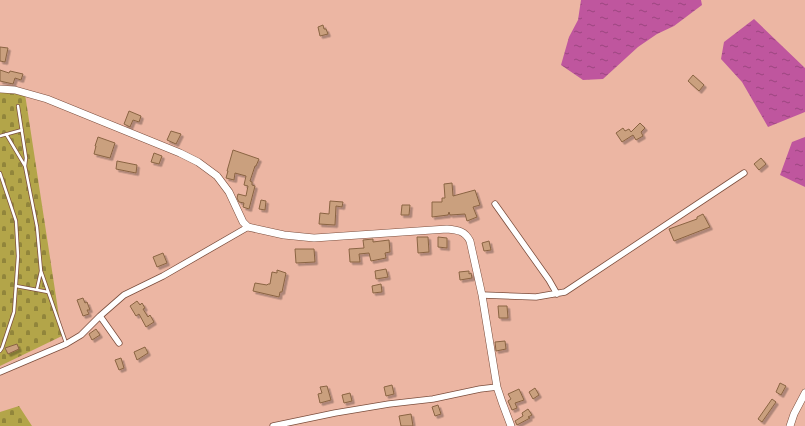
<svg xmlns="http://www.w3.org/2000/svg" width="805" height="426" font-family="'DM Sans',sans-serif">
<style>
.cemetery{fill:url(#cemetery-stones)}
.water{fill:url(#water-ripples)}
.building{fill:#caa07e;stroke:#8a6443;filter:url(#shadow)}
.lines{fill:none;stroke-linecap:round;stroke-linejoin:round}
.lane-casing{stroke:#7c4e3d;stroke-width:4}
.street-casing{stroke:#7c4e3d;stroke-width:7}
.secondary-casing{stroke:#7c4e3d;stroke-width:8}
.lane{stroke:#fff;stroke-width:2.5}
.street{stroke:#fff;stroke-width:5.5}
.secondary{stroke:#fff;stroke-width:7}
</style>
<defs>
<pattern id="cemetery-stones" width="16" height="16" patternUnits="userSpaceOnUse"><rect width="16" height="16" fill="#b3a549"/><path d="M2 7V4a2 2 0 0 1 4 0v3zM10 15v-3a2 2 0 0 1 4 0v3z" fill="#91853b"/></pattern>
<pattern id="water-ripples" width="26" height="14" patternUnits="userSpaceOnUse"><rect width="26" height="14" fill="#bf569e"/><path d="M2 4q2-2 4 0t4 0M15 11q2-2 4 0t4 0" fill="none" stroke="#9b467f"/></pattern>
<filter id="shadow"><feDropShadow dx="2.5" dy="2.5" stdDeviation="0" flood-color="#0004"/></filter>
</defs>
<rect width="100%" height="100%" fill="#ecb6a3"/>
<path class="cemetery" d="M0,91l25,3 37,242 -62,30z
M19,406l13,20h-32v-14z"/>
<path class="water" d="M581,0h120l1,5 -28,21 -17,8 -19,13 -35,32 -20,1 -22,-15 8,-28 9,-17z
M754,19l51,49v44l-37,15 -26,-45 -21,-23 3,-17z
M805,137v50l-25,-12 12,-33z"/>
<path class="building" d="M323,25l1,4h2l2,5 -8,2 -2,-9z
M0,47l8,1 -3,14 -5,-1z
M0,70l9,3 1,-2 13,3 -2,6 -6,-2 -2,6 -13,-3z
M693,75l11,10 -5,6 -11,-10z
M129,111l12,5 -2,6 -6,-2 -3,7 -6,-3z
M640,123l5,5 -4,4 2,4 -7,4 -3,-5 -11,7 -6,-9 7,-5 2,3 4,-2 2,3z
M171,131l10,3 -5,10 -9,-4z
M98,137l17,6 -5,15 -16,-4 2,-8h-1z
M233,150l26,9 -3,7h-1l-5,15 2,1v3l3,1 -6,23 -6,-2 1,-4 -5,-1 -2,-4 1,-4 8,2 2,-10 -4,-1 2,-9 -11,-3 -1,7 -8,-2 2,-7h-1z
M154,153l8,3 -3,8 -8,-2z
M761,158l5,6 -7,6 -5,-6z
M117,161l20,4 -1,8 -20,-4z
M452,183l1,13 22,-6 5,15 -7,2 4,10 -10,4 -2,-7 -15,1 -1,-3 -1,3 -16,2v-15h10v-4h3l-1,-14z
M261,200l5,1 -1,9 -6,-1z
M330,201l13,1 -1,5 -6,-1 -1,19 -16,-1 1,-11 9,1z
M402,205h8l-1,10h-8z
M703,214l7,13 -36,14 -5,-12 28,-10v-2z
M417,237h11l1,15 -11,1z
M438,237l9,1v10l-9,-1z
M373,239v3l16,-2 1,12 -5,1 1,5 -15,3 -2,-8 -10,1 1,8h-10l-1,-13 15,-1 -1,-8z
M489,241l2,9 -7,1 -2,-8z
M295,249h19l1,13 -19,1z
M163,253l4,10 -10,4 -4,-10z
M386,269l2,8 -12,2 -1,-8z
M277,270l9,3 -4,19h-2l-1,5 -26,-6 2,-8 12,2 1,-1h2l2,-12 5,1z
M469,271v3l2,-1 1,5 -12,2 -1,-8z
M381,284l1,8 -9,1 -1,-7z
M83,298l2,5 2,-1 3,8h-3l2,4 -6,2 -6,-16z
M137,301l3,4 2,-2 3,5 -2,1 5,8 2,-2 4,7 -8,5 -7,-13 -3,2 -6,-10z
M498,306h9l1,12h-9z
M96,329l4,6 -8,5 -3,-6z
M505,341l1,8 -10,2 -1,-9z
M17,344l2,5 -11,5 -3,-6z
M145,347l3,6 -11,7 -3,-8z
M121,358l3,10 -5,2 -4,-10z
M780,383l6,3 -5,9 -5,-3z
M392,385l2,9 -8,2 -2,-9z
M327,386l4,14 -11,3 -2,-9 4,-1 -2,-6z
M535,388l4,7 -6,4 -4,-7z
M519,389l5,11 -9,3 2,5 -5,2 -4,-9 3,-2 -3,-5z
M350,393l2,8 -8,2 -2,-8z
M772,399l4,3 -14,20 -4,-3z
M438,405l3,9 -6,2 -3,-9z
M528,409l4,6 -4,2 2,1 -13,7 -2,-4 8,-5 -1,-3z
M411,414l2,12h-12l-2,-10z"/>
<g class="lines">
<g class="lane-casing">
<path id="lane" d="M18,106l8,52 -1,8 12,61 4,44 25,72
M6,134l19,32
M0,136l22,-6
M0,173l16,48 2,35 -4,56 -12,36 -2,3
M16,286l32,6
M37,289l4,-18"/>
</g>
<g class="street-casing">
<path id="street" d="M495,204l54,76 8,14
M482,295l54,2 29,-5 179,-119
M100,316l19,27
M0,372l66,-28 15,-9 19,-19 24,-21 39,-19 85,-49
M273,426l62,-13 54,-9 44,-5 47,-10 17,-2"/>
</g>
<g class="secondary-casing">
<path id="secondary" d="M0,89l15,1 32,9 133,54 18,9 19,14 12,16 14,30 5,5 36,8 30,3 133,-9c11,1 18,2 23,12l12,54 15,92 5,15 9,24
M790,426l4,-12 11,-21"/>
</g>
<use href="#lane" class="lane"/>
<use href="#street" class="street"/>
<use href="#secondary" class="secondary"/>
</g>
</svg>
